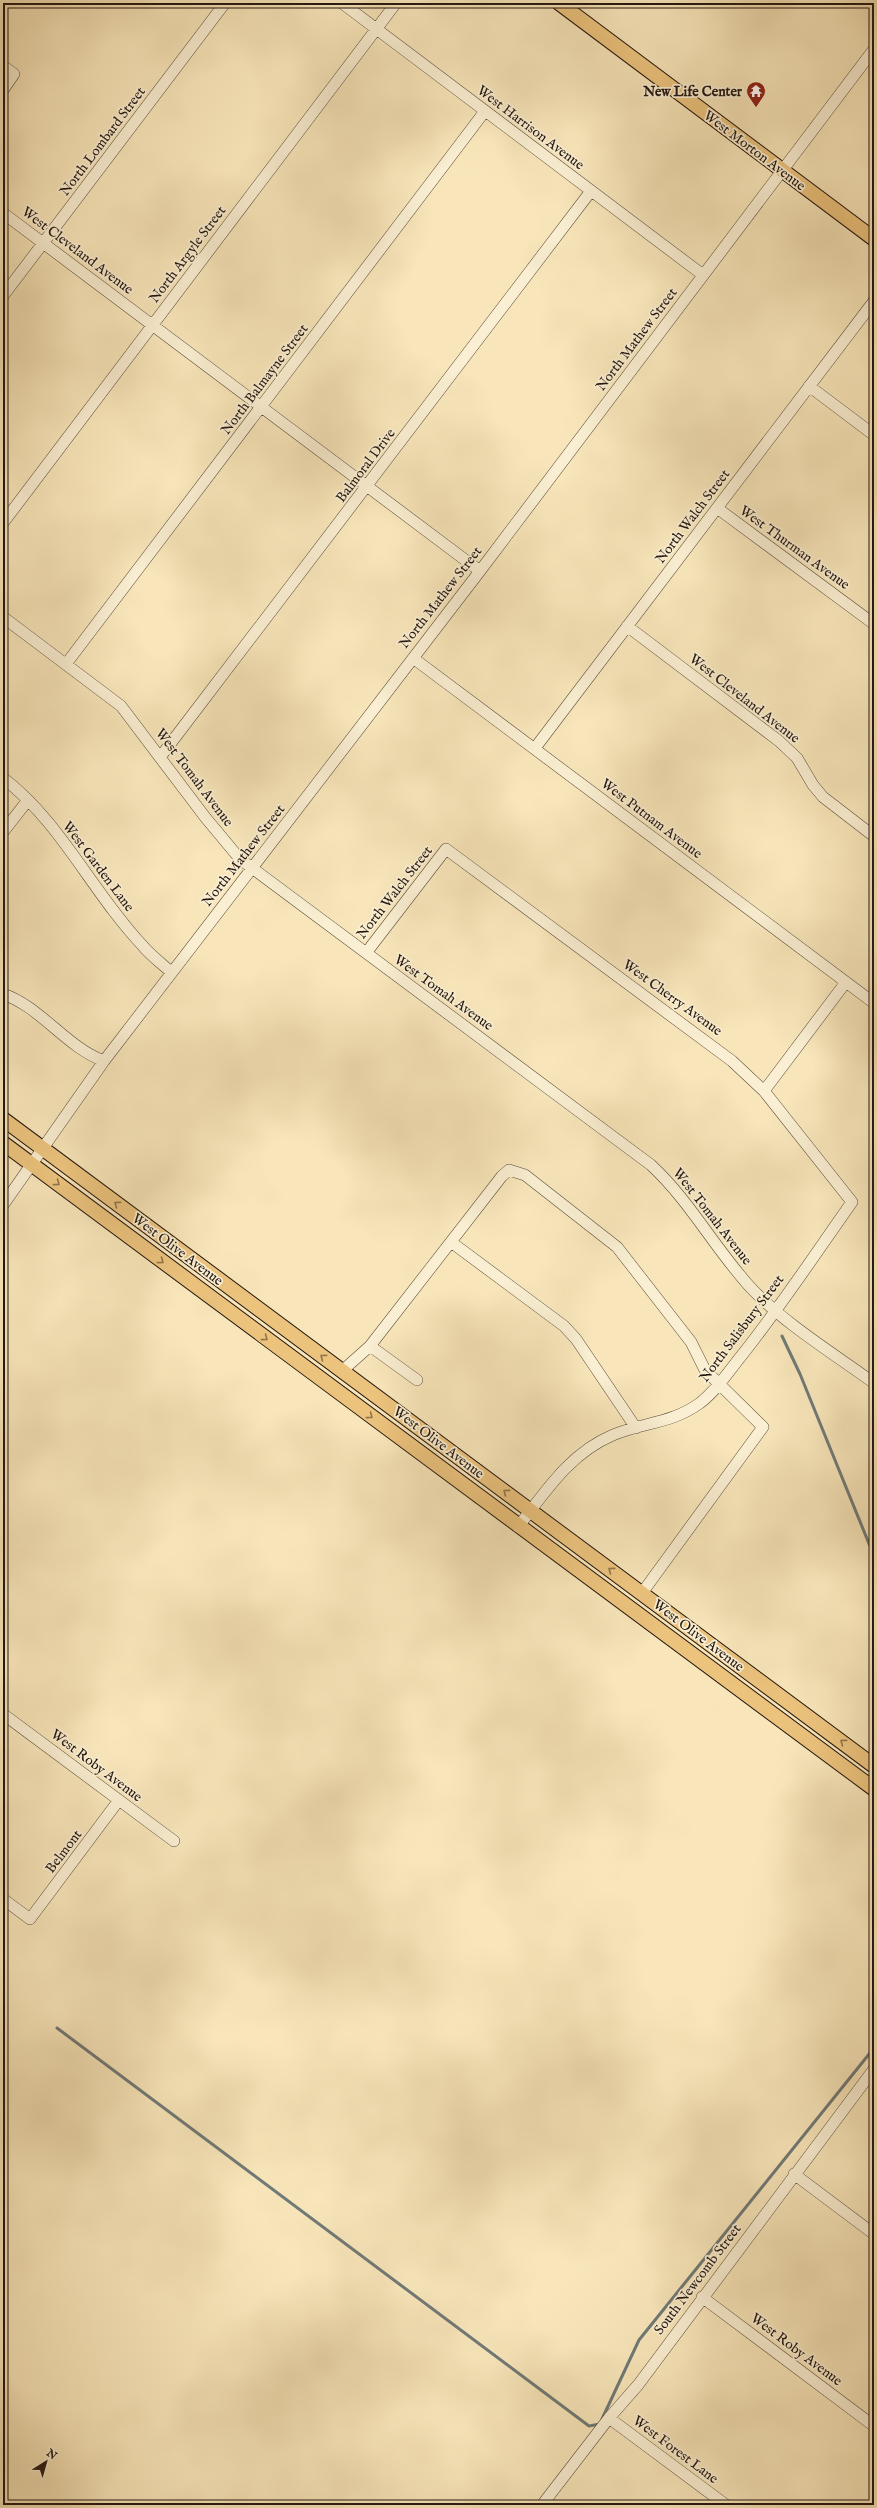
<svg xmlns="http://www.w3.org/2000/svg" width="877" height="2508" font-family="'IM FELL English',serif">
<style>
.lines{fill:none;stroke-linecap:round;stroke-linejoin:round}
.stream{stroke:#707a77;stroke-width:3}
.minor-casing{stroke:#584a3a;stroke-width:12}
.major-casing{stroke:#231610;stroke-width:16}
.minor{stroke:#faefd2;stroke-width:11}
.major{stroke:#ecc37d;stroke-width:14}
.oneway{stroke:#92754c}
.labels{text-anchor:middle;stroke-width:3.5;stroke-linejoin:round;paint-order:stroke}
.poi-label{font-size:14px;font-weight:bold;fill:#231610;stroke:#faefd2;text-anchor:end}
.street-label{font-size:14px;fill:#231610;stroke:#faefd2}
</style>
<rect width="100%" height="100%" fill="#f8e6ba"/>
<filter id="stains"><feTurbulence type="fractalNoise" baseFrequency=".005" numOctaves="4"/><feColorMatrix values="0 0 0 0 .2 0 0 0 0 .09 0 0 0 0 .02 0 0 0 .5 -.17"/></filter>
<radialGradient id="worn" r=".72"><stop offset=".6" stop-color="#630" stop-opacity="0"/><stop offset="1" stop-color="#630" stop-opacity=".3"/></radialGradient>
<g class="lines">
<path class="stream" d="M782,1336l18,38 74,182
M57,2028l532,398 11,-2
M602,2419l37,-79 235,-292"/>
<g class="minor-casing">
<path id="minor" d="M342,3l361,272
M3,66l11,8 -11,16
M3,213l477,358
M3,296l222,-293
M809,386l65,49
M717,508l157,116
M3,523l393,-520
M3,617l118,89 84,111 35,42 411,306c39,36 64,84 100,123 34,36 83,66 123,95
M627,626l152,115 18,17 16,27 10,12 48,37 3,-5
M413,658l461,345
M66,664l419,-553
M535,748l339,-447
M161,756l430,-565
M3,778c58,44 89,114 139,167 8,10 19,18 29,27
M3,832l25,-32
M366,953l80,-104 286,212 32,30 88,111c-36,51 -71,104 -110,153 -13,16 -25,35 -42,48 -29,21 -56,19 -87,32 -43,18 -67,56 -95,92
M3,994c38,13 63,53 101,67
M764,1091l82,-109
M3,1205l101,-144 376,-490 394,-522
M451,1242l113,84 12,13 60,89
M370,1346l47,34
M342,1371l28,-25 132,-170 7,-6 16,5 92,72 74,95 14,28 58,57 -121,166
M3,1714l171,127
M3,1899l27,20 89,-119
M794,2174l80,60
M702,2297l172,129
M609,2418l117,87
M542,2505l67,-87 29,-33 236,-316"/>
</g>
<g class="major-casing">
<path id="major" d="M559,3l315,236
M3,1119l871,647
M3,1143l871,646"/>
</g>
<use href="#minor" class="minor"/>
<use href="#major" class="major"/>
</g>
<defs><path id="oneway-chevron" d="M-2-3.5L2.5 0L-2 3.5" fill="none" stroke-width="1.6" stroke-linecap="round" stroke-linejoin="round"/></defs>
<g class="oneway">
<use href="#oneway-chevron" transform="translate(57 1183) rotate(37)"/>
<use href="#oneway-chevron" transform="translate(117 1204) rotate(-144)"/>
<use href="#oneway-chevron" transform="translate(161 1261) rotate(37)"/>
<use href="#oneway-chevron" transform="translate(265 1338) rotate(37)"/>
<use href="#oneway-chevron" transform="translate(323 1357) rotate(-143)"/>
<use href="#oneway-chevron" transform="translate(370 1416) rotate(37)"/>
<use href="#oneway-chevron" transform="translate(506 1492) rotate(-143)"/>
<use href="#oneway-chevron" transform="translate(611 1570) rotate(-143)"/>
<use href="#oneway-chevron" transform="translate(843 1742) rotate(-143)"/>
</g>
<defs>
<g id="temple-pin" transform="scale(1)"><path d="M0 17L-7.5 6A9.5 9.5 0 1 1 7.5 6Z" fill="#8f2418" stroke="#faefd2"/><path d="M0-6L5-2H3V0L6.5 2.5H4V6H1.5V3h-3V6H-4V2.5H-6.5L-3 0V-2H-5Z" fill="#fff"/></g>
</defs>
<g fill-rule="evenodd">
<use href="#temple-pin" x="756" y="91"/>
</g>
<g class="labels">
<g class="poi-label">
<text x="742" y="96">New Life Center</text>
</g>
<g class="street-label">
<text transform="translate(531 127) rotate(37)" y="5">West Harrison Avenue</text>
<text transform="translate(102 141) rotate(-53)" y="5">North Lombard Street</text>
<text transform="translate(755 150) rotate(37)" y="5">West Morton Avenue</text>
<text transform="translate(78 250) rotate(37)" y="5">West Cleveland Avenue</text>
<text transform="translate(187 254) rotate(-53)" y="5">North Argyle Street</text>
<text transform="translate(636 339) rotate(-53)" y="5">North Mathew Street</text>
<text transform="translate(264 379) rotate(-53)" y="5">North Balmayne Street</text>
<text transform="translate(365 465) rotate(-53)" y="5">Balmoral Drive</text>
<text transform="translate(692 516) rotate(-53)" y="5">North Walch Street</text>
<text transform="translate(795 547) rotate(36)" y="5">West Thurman Avenue</text>
<text transform="translate(440 597) rotate(-52)" y="5">North Mathew Street</text>
<text transform="translate(745 698) rotate(38)" y="5">West Cleveland Avenue</text>
<text transform="translate(195 777) rotate(53)" y="5">West Tomah Avenue</text>
<text transform="translate(652 818) rotate(37)" y="5">West Putnam Avenue</text>
<text transform="translate(243 855) rotate(-52)" y="5">North Mathew Street</text>
<text transform="translate(99 866) rotate(53)" y="5">West Garden Lane</text>
<text transform="translate(394 892) rotate(-52)" y="5">North Walch Street</text>
<text transform="translate(444 992) rotate(36)" y="5">West Tomah Avenue</text>
<text transform="translate(673 997) rotate(36)" y="5">West Cherry Avenue</text>
<text transform="translate(713 1216) rotate(52)" y="5">West Tomah Avenue</text>
<text transform="translate(178 1249) rotate(37)" y="5">West Olive Avenue</text>
<text transform="translate(741 1328) rotate(-53)" y="5">North Salisbury Street</text>
<text transform="translate(439 1442) rotate(37)" y="5">West Olive Avenue</text>
<text transform="translate(699 1635) rotate(37)" y="5">West Olive Avenue</text>
<text transform="translate(97 1765) rotate(37)" y="5">West Roby Avenue</text>
<text transform="translate(63 1851) rotate(-53)" y="5">Belmont</text>
<text transform="translate(697 2279) rotate(-53)" y="5">South Newcomb Street</text>
<text transform="translate(797 2349) rotate(37)" y="5">West Roby Avenue</text>
<text transform="translate(676 2449) rotate(37)" y="5">West Forest Lane</text>
</g>
</g>
<rect width="877" height="2508" fill="none" stroke="#f8e6ba" stroke-width="16"/>
<rect x="4" y="4" width="869" height="2500" fill="none" stroke="#231610" stroke-width="2"/>
<rect x="8" y="8" width="861" height="2492" fill="none" stroke="#231610"/>
<g transform="translate(46 2462) rotate(37)" stroke="#faefd2" stroke-width="3" paint-order="stroke">
<path d="M0-3L7 15L0 10L-7 15Z" fill="#231610"/>
<text y="-6" font-size="11" font-weight="bold" text-anchor="middle" fill="#231610">N</text>
</g>
<rect width="100%" height="100%" filter="url(#stains)"/>
<rect width="100%" height="100%" fill="url(#worn)"/>
</svg>
